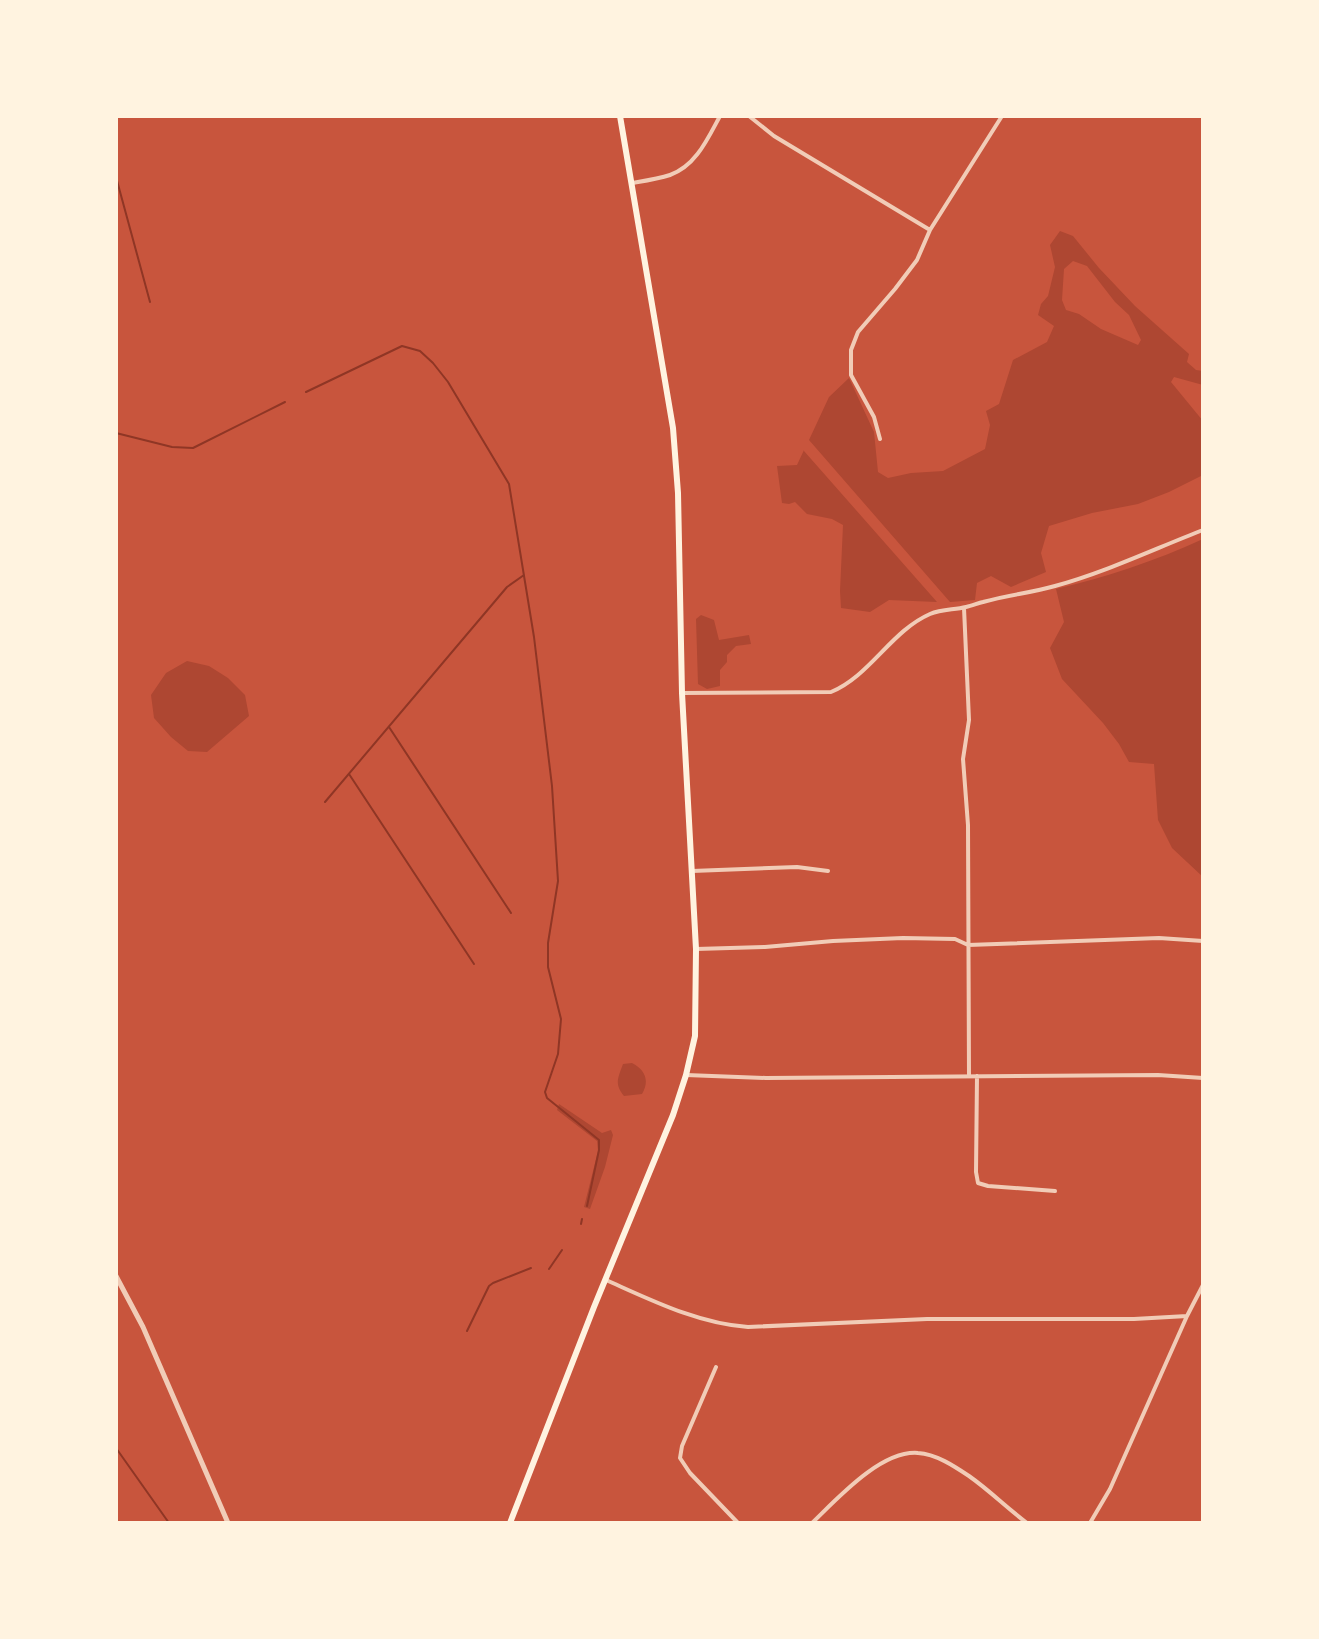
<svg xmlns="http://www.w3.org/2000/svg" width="1319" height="1639" font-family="'Roboto Condensed',sans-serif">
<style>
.green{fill:#ae4732;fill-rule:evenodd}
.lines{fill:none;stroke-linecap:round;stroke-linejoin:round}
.stream{stroke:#8f3625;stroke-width:2}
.minor{stroke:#f1ccb7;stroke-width:4}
.tertiary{stroke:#f1ccb7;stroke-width:5}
.secondary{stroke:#fff3e0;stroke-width:6}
</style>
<rect width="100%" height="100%" fill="#c8553d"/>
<path class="green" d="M1060,231l13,5 26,32 36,38 54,48 -2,8 9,8 7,1v14l-29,-8 -3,5 32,39v54l-34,17 -31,12 -46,9 -43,13 -8,27 5,19 -35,15 -20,-11 -14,7 -2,17 -25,2 -141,-162 20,-43 20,-19 25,54 4,40 10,6 23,-5 32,-2 42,-22 5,-24 -4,-14 13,-7 14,-44 34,-18 7,-16 -16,-11 3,-11 7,-8 7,-29 -5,-22zM1073,261l14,5 28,36 14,13 12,25 -3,5 -37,-16 -22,-15 -13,-4 -4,-10 2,-31z
M804,450v1l133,151 -48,-2 -19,12 -29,-4 -1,-17 3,-66 -11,-6 -25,-5 -12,-12 -6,2 -7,-1 -5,-37 20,-1z
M1203,539v338l-31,-29 -14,-28 -4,-56 -25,-2 -10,-18 -16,-21 -41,-44 -12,-31 14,-26 -8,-33c51,-12 99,-28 147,-50z
M701,615l13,5 5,20 30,-5 2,9 -15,2 -9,9v7l-7,8v16l-13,3 -9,-5 -2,-65z
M187,661l22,5 19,12 17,17 4,21 -42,36 -19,-1 -17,-14 -17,-19 -3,-23 15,-22z
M632,1063c13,7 18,17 10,31l-18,2c-10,-12 -6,-18 -1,-32z
M559,1104l43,29 9,-3 2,5 -8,32 -15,42 -6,-2 14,-56 -1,-10 -40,-31z"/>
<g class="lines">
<path class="stream" d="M116,177l34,125
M306,392l96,-46 18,5 13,12 15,19 61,102 25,153 18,149 6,95 -10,62v24l13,52 -3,35 -13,38 2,6 52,42v10l-12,56
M116,433l56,14 21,1 92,-46
M389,727l122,186
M349,774l125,190
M325,802l182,-215 17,-12
M581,1224l1,-5
M549,1269l13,-19
M467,1331l22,-45 4,-3 38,-15
M116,1448l53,75"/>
<path class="minor" d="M749,116l25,20 156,94
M632,183c12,-2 26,-4 38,-8 26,-9 38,-37 50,-59
M880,439l-6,-22 -23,-42v-25l7,-18 37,-43 22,-29 13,-30 72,-114
M964,608l5,112 -6,39 5,66 1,251
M682,693l149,-1c39,-16 60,-61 99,-78 12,-5 24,-4 36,-7 6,-1 12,-4 17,-5 24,-7 48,-9 72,-16 51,-14 99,-37 148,-56
M692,871l105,-4 31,4
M696,949l69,-2 68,-6 70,-3 52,1 13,6 191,-7 44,3
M686,1075l80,3 392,-3 45,3
M977,1076l-1,96 2,11 10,3 67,5
M606,1280c45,20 93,44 142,47l179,-8h207l53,-3
M716,1367l-34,79 -2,12 10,15 48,50
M812,1523c25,-24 69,-73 106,-70 18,1 36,13 51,23 20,14 38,32 58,47
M1090,1523l20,-34 77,-173 16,-31"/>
<path class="tertiary" d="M116,1276l27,51 85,196"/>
<path class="secondary" d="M510,1523l84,-216 79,-192 13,-40 9,-39 1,-87 -14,-256 -4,-200 -5,-65 -53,-312"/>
</g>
<rect width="1319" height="1639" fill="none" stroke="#fff3e0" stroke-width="236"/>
</svg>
